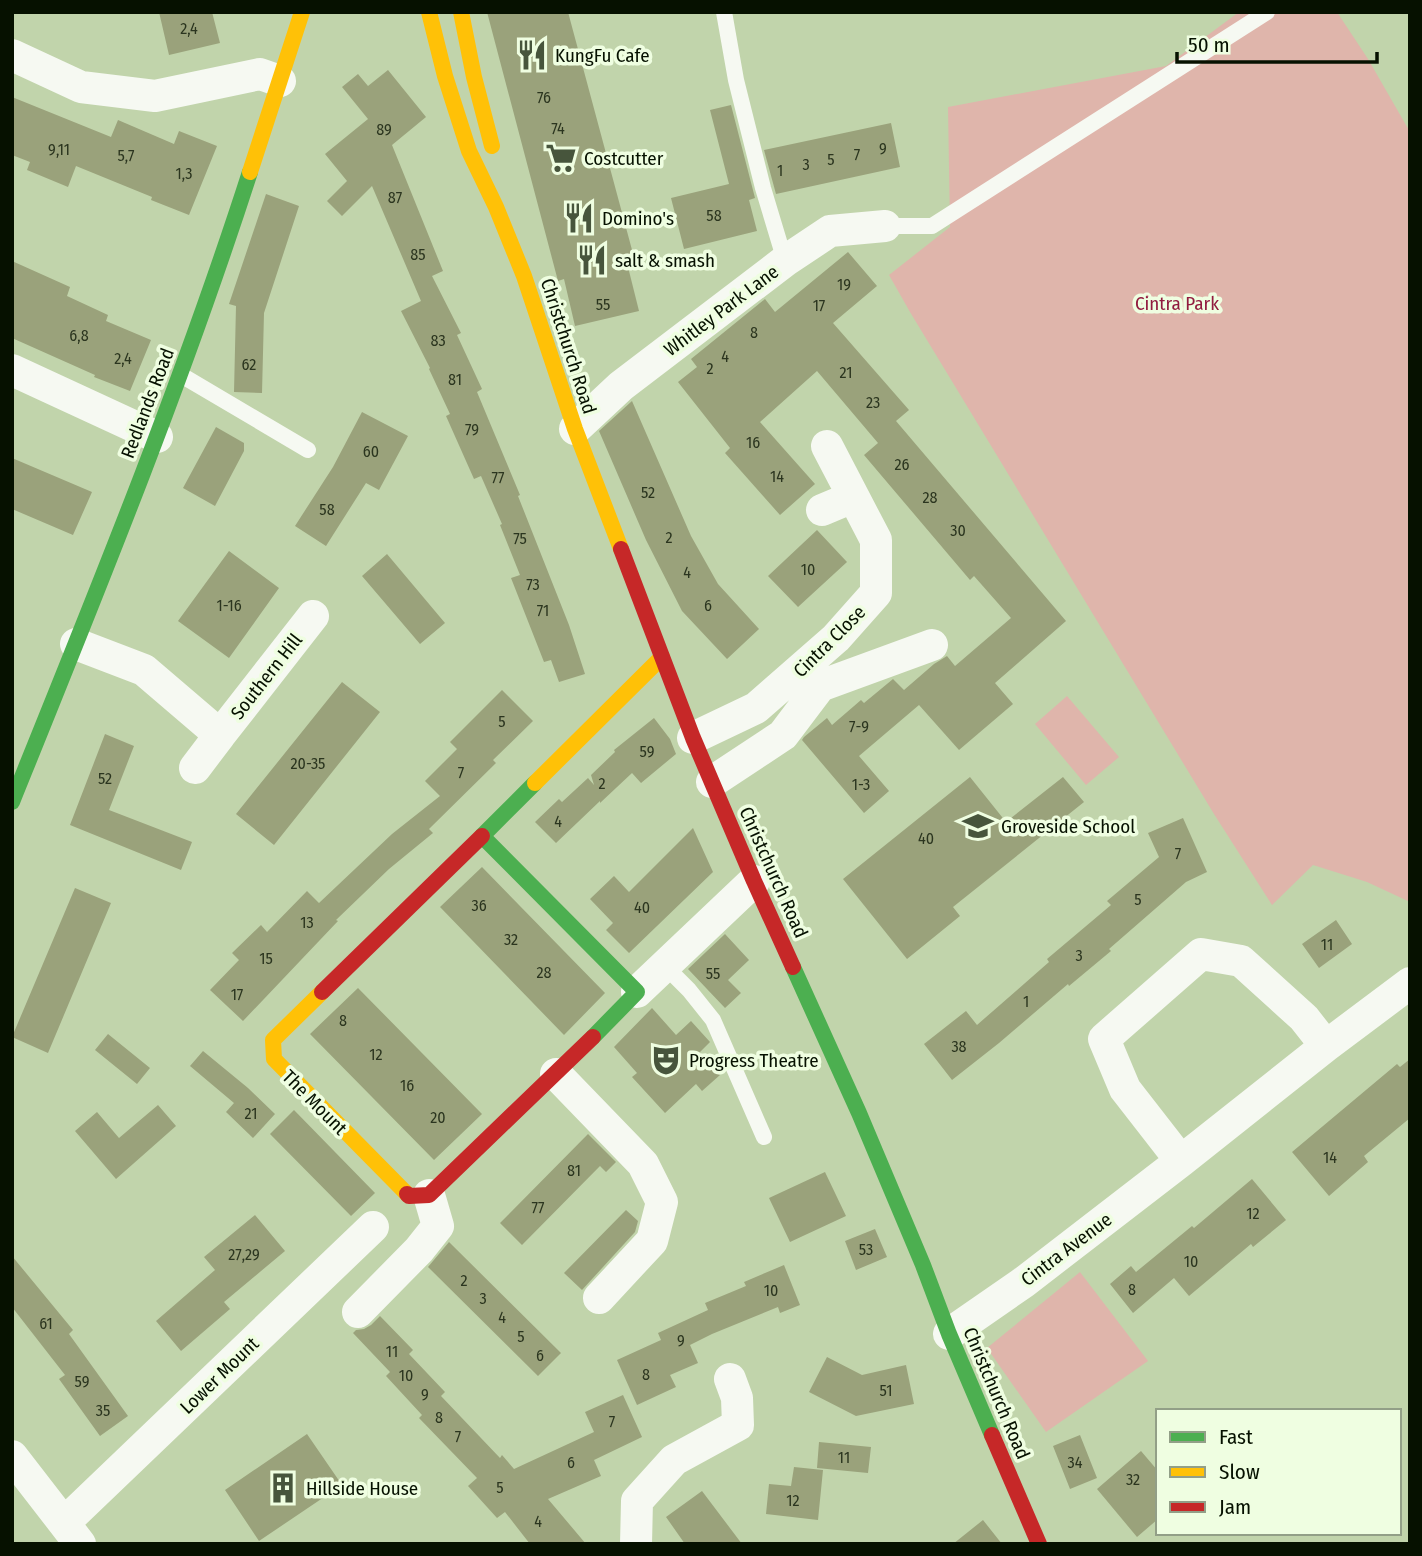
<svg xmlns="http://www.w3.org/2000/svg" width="1422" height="1556" font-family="'Fira Sans Condensed',sans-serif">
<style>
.green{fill:#dfb5ab}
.building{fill:#9aa27b}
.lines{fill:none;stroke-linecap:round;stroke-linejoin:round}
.lane{stroke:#f6f9f2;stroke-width:16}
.street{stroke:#f6f9f2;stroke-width:32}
.fast{stroke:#4caf50;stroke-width:16}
.slow{stroke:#ffc107;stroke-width:16}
.jam{stroke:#c62828;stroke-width:16}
.labels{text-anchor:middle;stroke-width:7;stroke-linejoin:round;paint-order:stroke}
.number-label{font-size:16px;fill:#2b351f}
.poi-label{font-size:19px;fill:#061100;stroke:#effee1;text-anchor:start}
.park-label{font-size:19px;fill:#911b3f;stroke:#effee1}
.street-label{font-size:19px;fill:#061100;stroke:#effee1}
</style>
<rect width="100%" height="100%" fill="#c1d4ab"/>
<path class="green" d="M1239,12h98l31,47 42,73v770l-43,-20 -54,-17 -41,40 -58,-91 -304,-502 -21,-37 61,-48 -2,-120 218,-41z
M1067,696l52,61 -33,28 -51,-61z
M1080,1272l68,89 -102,71 -59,-84z"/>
<path class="building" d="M159,12h53l8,31 -51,12z
M487,12h81l67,249 -8,2 12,48 -64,15 -11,-47 -6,2z
M388,70l38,47 -34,28 51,126 -11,5 29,57 -4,2 25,54 -5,3 43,103 -2,1 51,129 16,49 -26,8 -8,-22 -7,2 -33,-84 9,-3 -20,-50 2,-1 -21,-48 -7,3 -28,-63 4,-2 -21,-45 1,-1 -29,-57 20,-10 -49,-115 -30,30 -15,-15 20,-20 -22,-27 43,-35 -26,-32 16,-13 10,12z
M12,97l99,40 7,-17 56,24 5,-13 38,15 -28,69 -38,-15 1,-3 -76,-31 -8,21 -41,-17 3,-8 -18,-7z
M731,105l24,93 -6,2 8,31 -73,18 -13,-51 58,-14 -19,-74z
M891,123l9,44 -124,27 -12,-44z
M266,194l33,12 -35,107 -2,80 -28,-1 2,-86 -7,-2z
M848,252l29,34 -44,37 76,87 -13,11 170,200 -71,62 18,21 -54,46 -40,-45 -60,51 30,35 -25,22 -62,-73 2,-3 23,-19 5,7 29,-25 3,3 29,-24 11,11 30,-26 13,-8 8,10 56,-48 -37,-42 -4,4 -106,-125 14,-12 -61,-72 -57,51 55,62 -35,31 -55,-62 5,-5 -52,-66 19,-15 -6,-8 74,-60 10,13z
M12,261l58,26 -3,9 41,19 -2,6 45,19 -21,51 -36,-14 1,-2 -83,-37z
M632,401l59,135 27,48 41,45 -32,30 -45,-48 -36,-71 -47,-109z
M362,412l46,24 -29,54 -13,-7 -40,63 -31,-20 38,-59z
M216,427l28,16v8l-29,55 -32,-18z
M12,458l80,34 -19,43 -61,-26z
M817,530l30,32 -49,45 -30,-31z
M229,551l50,37 -50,70 -51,-37z
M387,554l58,69 -25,21 -58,-68z
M342,682l38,30 -106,133 -38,-31z
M502,690l31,31 -40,39 3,3 -67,66 4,4 -44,36 -53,51 2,1 -95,100 -33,-31 29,-30 -7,-7 29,-28 6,7 40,-41 12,12 73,-69 48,-38 -15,-15 32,-32 -7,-7z
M654,718l16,21 6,15 -35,29 -9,-10 -32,30v-2l-44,42 -21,-21 24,-23 3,3 26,-24 6,7 -3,-10 24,-23 -1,-2z
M105,734l29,12 -25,64 83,32 -11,28 -111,-45z
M970,777l36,45 57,-45 21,25 -131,105 7,9 -53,43 -64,-80z
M1183,818l24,54 -21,10 -77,67 2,2 -42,35 -1,-2 -69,59 -47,37 -28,-36 42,-33 11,14 72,-63 -2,-3 64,-54 -4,-4 52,-44 -11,-24z
M693,828l20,44 -84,81 -23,-23 7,-7 -23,-24 24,-23 15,16z
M482,867l123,126 -41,42 -124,-128z
M75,888l36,15 -63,150 -36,-16z
M1336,920l16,24 -33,24 -17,-24z
M725,934l24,26 -21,20 13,13 -16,15 -37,-39z
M358,988l124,126 -48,46 -124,-126z
M652,1008l24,27 15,-14 19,21 -11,11 21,22 -18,16 -6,-7 -31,29 -33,-36 5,-4 -23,-26z
M108,1034l42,34 -13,16 -42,-34z
M203,1051l45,37 27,26 -22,24 -27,-26 8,-9 -44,-37z
M1410,1059v59l-46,38 4,6 -39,34 -37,-44 105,-88 3,3z
M158,1105l18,21 -60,53 -41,-48 22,-19 22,26z
M294,1110l81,83 -24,23 -81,-82z
M588,1134l28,28 -10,10 -6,-6 -78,79 -22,-22z
M825,1172l21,44 -56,26 -21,-44z
M1252,1179l34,41 -33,27 -2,-3 -62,52 -15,-18 -41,35 -23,-29 21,-18 5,6 56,-46 2,2z
M626,1210l12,11 -3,11 -53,58 -18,-17z
M255,1215l30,36 -61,51 6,7 -49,42 -25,-30 59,-51 -11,-13z
M875,1229l12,28 -31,13 -11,-29z
M449,1242l112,111 -23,23 -110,-109z
M12,1256l61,74 -4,4 59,82 -28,20 -41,-57 6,-4 -53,-68z
M784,1265l16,40 -20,8 -2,-6 -66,27 -22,11 8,18 -28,12 6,12 -39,18 -20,-45 44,-20 -3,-7 50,-23 -3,-7 41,-17 -2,-4z
M380,1316l33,34 -4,4 36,38 -4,4 59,62 2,-3 12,14 80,-37 -9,-20 38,-17 19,42 -48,23 7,16 -53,23 38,45h-56l-25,-32 -8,6 -29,-32 9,-8 -58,-60 3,-3 -36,-39 4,-4 -37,-39 3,-3 8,-1 7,-4z
M827,1357l35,18 44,-10 8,39 -58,12 -47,-24z
M307,1434l35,51 -83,56 -34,-51z
M1080,1435l17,43 -27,11 -17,-43z
M819,1442l52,5 -3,26 -51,-5z
M1141,1451l17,20v48l-21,18 -40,-48z
M794,1467l29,3 -5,50 -52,-6 3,-30 22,2z
M702,1491l40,53h-57l-19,-27z
M983,1520l19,24h-49z"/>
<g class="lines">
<path class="lane" d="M724,12l12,68 27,108 22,73
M885,226h47l335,-214
M181,375l127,75
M664,965l25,25 24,30 51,117"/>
<path class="street" d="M12,55l69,32 74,9 105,-22 20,7
M12,370l145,67
M575,429l46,-43 164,-125 45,-30 55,-5
M822,510l31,-13
M76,644l68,26 76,65 -25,33
M220,735l93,-119
M693,738l63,-30 80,-70 40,-45v-53l-49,-94
M712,782l71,-47 37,-49 112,-41
M637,992l117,-111
M556,1074l87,90 19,38 -10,39 -53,57
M1181,1161l-56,-72 -21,-50 97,-85 40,7 63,57 22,28
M358,1312l61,-62 19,-24 -9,-31
M949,1334l75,-52 157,-121 145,-115 84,-63
M12,1456l68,88
M64,1523l309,-296
M636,1544l1,-43 37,-41 64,-35 -1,-27 -7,-19"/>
<path class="fast" d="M535,783l-53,53 155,156 -44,45
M12,802c84,-208 169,-416 238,-630
M793,967l66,146 64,152 26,69 43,101"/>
<path class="slow" d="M429,12l16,64 24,75 27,56 28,69 51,153 46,120
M461,12l13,65 18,69
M250,172l52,-160
M535,783l127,-126
M322,992l-49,48 1,19 133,135"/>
<path class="jam" d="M621,549l72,189 61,143 39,86
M322,992l160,-156
M407,1194l2,2 20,-1 164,-158
M992,1435l47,109"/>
</g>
<defs>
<g id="restaurant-bare" transform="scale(2.415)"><path d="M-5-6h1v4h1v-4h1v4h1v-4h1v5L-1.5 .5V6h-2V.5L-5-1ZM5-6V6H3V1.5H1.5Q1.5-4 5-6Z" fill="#47553c" stroke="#effee1" stroke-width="2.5" paint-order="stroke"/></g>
<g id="supermarket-bare" transform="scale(2.415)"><path d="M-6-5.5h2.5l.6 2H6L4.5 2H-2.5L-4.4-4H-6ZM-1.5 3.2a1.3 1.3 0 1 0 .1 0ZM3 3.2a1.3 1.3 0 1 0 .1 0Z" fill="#47553c" stroke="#effee1" stroke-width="2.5" paint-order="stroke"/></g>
<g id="school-bare" transform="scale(2.415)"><path d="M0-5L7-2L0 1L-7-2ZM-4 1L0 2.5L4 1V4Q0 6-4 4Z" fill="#47553c" stroke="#effee1" stroke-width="2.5" paint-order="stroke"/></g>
<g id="theatre-bare" transform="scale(2.415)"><path d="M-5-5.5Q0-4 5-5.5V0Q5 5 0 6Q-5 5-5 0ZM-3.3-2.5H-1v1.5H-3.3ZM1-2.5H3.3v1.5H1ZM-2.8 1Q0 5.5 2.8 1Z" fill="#47553c" stroke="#effee1" stroke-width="2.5" paint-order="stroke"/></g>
<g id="building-bare" transform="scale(2.415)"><path d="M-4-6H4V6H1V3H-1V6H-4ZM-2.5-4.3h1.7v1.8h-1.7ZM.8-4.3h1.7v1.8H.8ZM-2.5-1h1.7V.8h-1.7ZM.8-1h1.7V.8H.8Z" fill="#47553c" stroke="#effee1" stroke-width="2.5" paint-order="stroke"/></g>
</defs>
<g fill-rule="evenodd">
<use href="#restaurant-bare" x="532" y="55"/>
<use href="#supermarket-bare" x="561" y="158"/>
<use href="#restaurant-bare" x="579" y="218"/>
<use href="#restaurant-bare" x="592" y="260"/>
<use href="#school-bare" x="978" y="826"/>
<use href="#theatre-bare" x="666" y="1060"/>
<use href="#building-bare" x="283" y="1488"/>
</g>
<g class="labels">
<g class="number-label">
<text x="189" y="34">2,4</text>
<text x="544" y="103">76</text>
<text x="558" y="134">74</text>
<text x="384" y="135">89</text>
<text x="883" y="154">9</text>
<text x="59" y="155">9,11</text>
<text x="857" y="160">7</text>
<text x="126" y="161">5,7</text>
<text x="831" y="165">5</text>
<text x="806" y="170">3</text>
<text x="780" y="176">1</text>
<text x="184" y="179">1,3</text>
<text x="395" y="203">87</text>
<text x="714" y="221">58</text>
<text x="418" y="260">85</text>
<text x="844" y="290">19</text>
<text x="603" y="310">55</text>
<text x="819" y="311">17</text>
<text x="754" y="338">8</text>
<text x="79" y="341">6,8</text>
<text x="438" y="346">83</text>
<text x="725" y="362">4</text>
<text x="123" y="364">2,4</text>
<text x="249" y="370">62</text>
<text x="710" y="374">2</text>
<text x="846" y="378">21</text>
<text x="455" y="385">81</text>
<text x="873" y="408">23</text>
<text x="472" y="435">79</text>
<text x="753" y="448">16</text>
<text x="371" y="457">60</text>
<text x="902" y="470">26</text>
<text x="777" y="482">14</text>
<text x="498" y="483">77</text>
<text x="648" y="498">52</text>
<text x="930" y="503">28</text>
<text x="327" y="515">58</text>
<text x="958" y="536">30</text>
<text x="669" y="543">2</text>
<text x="520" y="544">75</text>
<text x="808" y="575">10</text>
<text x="687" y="578">4</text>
<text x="533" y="590">73</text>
<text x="229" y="611">1-16</text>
<text x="708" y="611">6</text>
<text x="543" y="616">71</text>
<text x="502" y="727">5</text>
<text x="859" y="732">7-9</text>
<text x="647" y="757">59</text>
<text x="308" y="769">20-35</text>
<text x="461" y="778">7</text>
<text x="105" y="784">52</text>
<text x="602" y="789">2</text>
<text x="861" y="790">1-3</text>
<text x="558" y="827">4</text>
<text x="926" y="844">40</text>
<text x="1178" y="859">7</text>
<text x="1138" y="905">5</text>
<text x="479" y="911">36</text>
<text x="642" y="913">40</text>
<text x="307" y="928">13</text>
<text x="511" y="945">32</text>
<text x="1327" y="950">11</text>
<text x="1079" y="961">3</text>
<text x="266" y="964">15</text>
<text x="544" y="978">28</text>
<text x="713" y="979">55</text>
<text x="237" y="1000">17</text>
<text x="1026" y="1007">1</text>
<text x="343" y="1026">8</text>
<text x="959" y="1052">38</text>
<text x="376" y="1060">12</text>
<text x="407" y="1091">16</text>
<text x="251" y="1119">21</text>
<text x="438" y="1123">20</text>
<text x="1330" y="1163">14</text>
<text x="574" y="1176">81</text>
<text x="538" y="1213">77</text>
<text x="1253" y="1219">12</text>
<text x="866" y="1255">53</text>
<text x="244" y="1260">27,29</text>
<text x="1191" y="1267">10</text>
<text x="464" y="1286">2</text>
<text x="1132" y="1295">8</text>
<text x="771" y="1296">10</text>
<text x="483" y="1304">3</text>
<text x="502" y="1323">4</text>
<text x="46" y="1329">61</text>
<text x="521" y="1342">5</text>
<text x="681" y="1346">9</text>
<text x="392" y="1357">11</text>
<text x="540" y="1361">6</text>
<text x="646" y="1380">8</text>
<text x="406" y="1381">10</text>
<text x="82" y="1387">59</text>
<text x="886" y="1396">51</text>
<text x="425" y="1400">9</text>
<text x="103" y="1416">35</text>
<text x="439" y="1423">8</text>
<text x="612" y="1427">7</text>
<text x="458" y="1442">7</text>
<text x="844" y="1463">11</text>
<text x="571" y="1468">6</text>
<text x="1075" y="1468">34</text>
<text x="1133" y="1485">32</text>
<text x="500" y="1493">5</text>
<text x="793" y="1506">12</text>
<text x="538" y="1527">4</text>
</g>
<g class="poi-label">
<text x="555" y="62">KungFu Cafe</text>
<text x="584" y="165">Costcutter</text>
<text x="602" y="225">Domino's</text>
<text x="615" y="267">salt &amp; smash</text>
<text x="1001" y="833">Groveside School</text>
<text x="689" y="1067">Progress Theatre</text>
<text x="306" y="1495">Hillside House</text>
</g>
<g class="park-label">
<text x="1177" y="310">Cintra Park</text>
</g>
<g class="street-label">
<text transform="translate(721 310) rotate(-37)" y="7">Whitley Park Lane</text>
<text transform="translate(569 346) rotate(72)" y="7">Christchurch Road</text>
<text transform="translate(147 403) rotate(-69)" y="7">Redlands Road</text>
<text transform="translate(829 641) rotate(-45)" y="7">Cintra Close</text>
<text transform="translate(266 676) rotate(-52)" y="7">Southern Hill</text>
<text transform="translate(774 872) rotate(66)" y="7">Christchurch Road</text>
<text transform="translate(315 1102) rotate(45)" y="7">The Mount</text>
<text transform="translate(1066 1249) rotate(-37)" y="7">Cintra Avenue</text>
<text transform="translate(219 1375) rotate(-44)" y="7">Lower Mount</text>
<text transform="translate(997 1393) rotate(67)" y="7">Christchurch Road</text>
</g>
</g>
<rect width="1422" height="1556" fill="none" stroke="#061100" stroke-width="28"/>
<rect x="1156" y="1409" width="245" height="126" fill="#effee1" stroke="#929f87" stroke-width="2"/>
<rect x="1170" y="1432" width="35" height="10" fill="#4caf50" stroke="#929f87" stroke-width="2"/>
<text x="1219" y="1444" font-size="21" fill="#061100">Fast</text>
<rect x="1170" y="1467" width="35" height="10" fill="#ffc107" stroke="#929f87" stroke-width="2"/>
<text x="1219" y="1479" font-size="21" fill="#061100">Slow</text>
<rect x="1170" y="1502" width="35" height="10" fill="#c62828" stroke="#929f87" stroke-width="2"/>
<text x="1219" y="1514" font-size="21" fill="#061100">Jam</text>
<path d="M1177 52v10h200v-10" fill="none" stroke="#061100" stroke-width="3.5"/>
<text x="1188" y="52" font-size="21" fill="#061100" stroke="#effee1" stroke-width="5" paint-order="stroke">50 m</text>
</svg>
